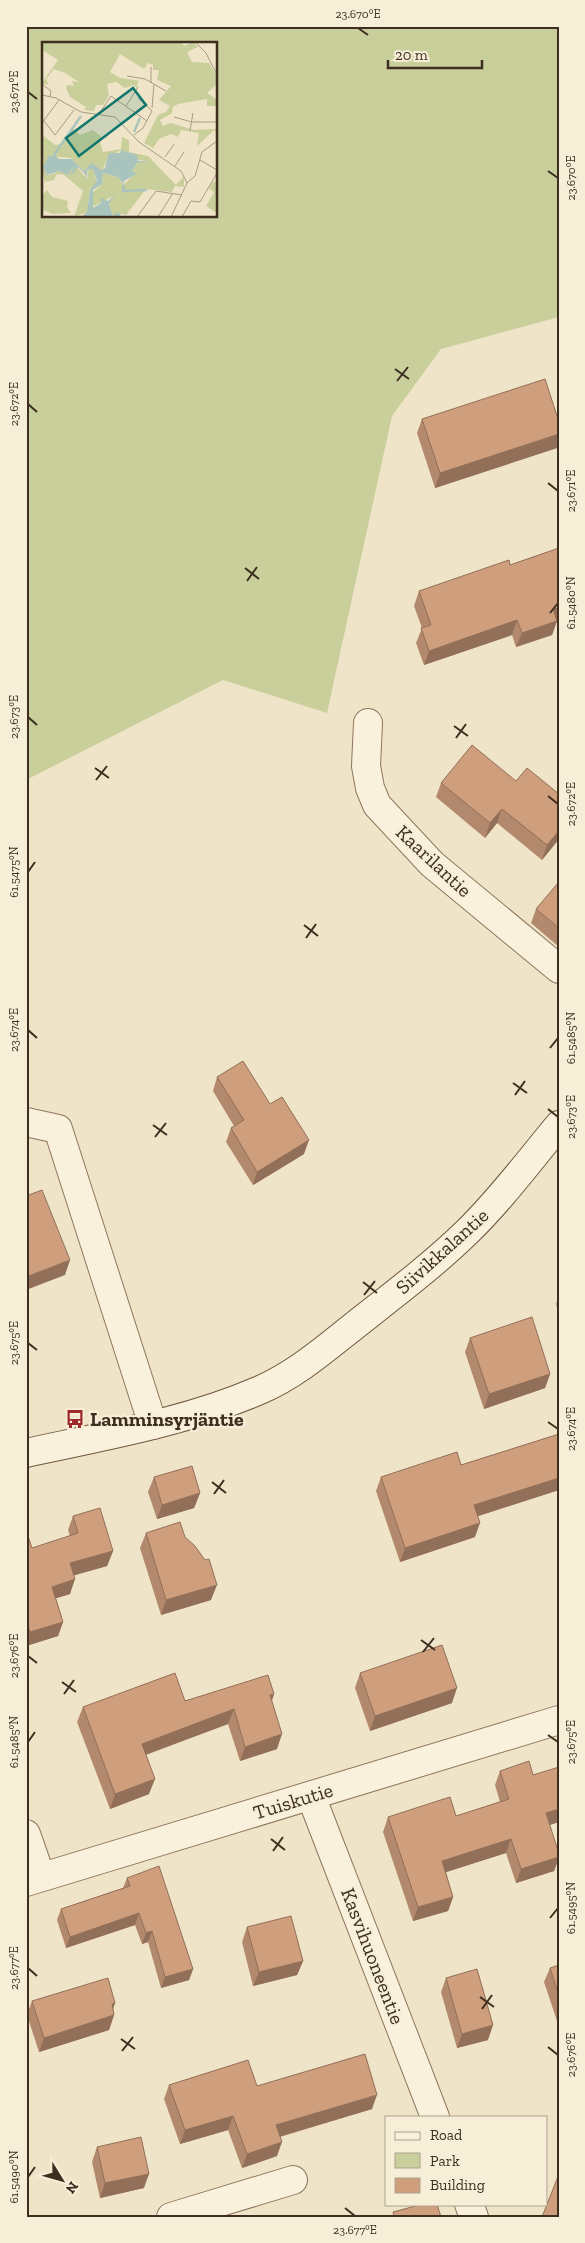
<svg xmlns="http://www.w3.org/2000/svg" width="585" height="2243" font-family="'Zilla Slab',serif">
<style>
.green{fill:#c9cf9b;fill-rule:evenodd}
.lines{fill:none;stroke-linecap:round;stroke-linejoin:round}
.street-casing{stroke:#8d765c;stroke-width:30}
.secondary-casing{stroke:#6f573f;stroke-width:30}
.street{stroke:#faf1dc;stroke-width:28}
.secondary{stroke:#faf1dc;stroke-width:28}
.wall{fill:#b2896c}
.shaded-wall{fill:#916f58}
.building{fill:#cf9f7d;stroke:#916f58}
.ticks{fill:none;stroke:#3d2e20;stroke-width:2}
.labels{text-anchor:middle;stroke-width:4.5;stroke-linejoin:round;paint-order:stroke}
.street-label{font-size:20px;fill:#3d2e20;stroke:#f7eed8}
.poi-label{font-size:20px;font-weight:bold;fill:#3d2e20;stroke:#f7eed8;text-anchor:start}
.inset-river{fill:none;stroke:#a9c4bc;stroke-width:2.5}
.inset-road{fill:none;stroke:#a89b85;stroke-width:1}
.view{fill:#0f766e;fill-opacity:0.15;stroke:#0f766e;stroke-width:2.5}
.inset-edge{fill:none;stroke:#3d2e20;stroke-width:2.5}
.neatline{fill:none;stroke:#3d2e20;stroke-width:2}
.ticks-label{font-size:12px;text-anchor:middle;fill:#3d2e20}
</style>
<rect width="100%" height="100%" fill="#f0e4c8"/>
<path class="green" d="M26,26h533v291l-118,32 -49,67 -65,297 -104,-33 -197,100zM44,44h172v172h-172z"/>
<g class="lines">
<g class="street-casing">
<path id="street" d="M368,723l-2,43 4,22 7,17 55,59 127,105
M26,1122l32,7 95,296
M311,1796l124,321
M26,1834l15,43
M26,1882l533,-162
M469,2204l5,13
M171,2217l122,-37"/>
</g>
<g class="secondary-casing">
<path id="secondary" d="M26,1453c78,-17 160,-31 234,-63 35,-15 65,-41 94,-64 38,-30 78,-60 113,-94 34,-33 62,-71 92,-107"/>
</g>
<use href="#street" class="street"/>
<use href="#secondary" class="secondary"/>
</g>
<path class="wall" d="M422,419l135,29 -122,40 -18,-55z
M559,548v72l-2,1 -5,14 -36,12 -4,-12 -88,30 -8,-22 6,-15 -8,-22 5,-15 91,-26z
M516,781l43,13v45l-17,21 -45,-37 -12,15 -49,-41 5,-14z
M559,884v63l-28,-24 5,-14z
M217,1077l53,27 34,50 -51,31 -27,-43 5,-14 3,-2 -21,-35z
M559,1296v18l-3,-10z
M470,1338l80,36 -5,14 -61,21 -19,-57z
M559,1434v56l-81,26 -3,21 -75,25 -24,-71 5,-14 80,-12z
M154,1477l46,16 -6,15 -37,11 -9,-27z
M73,1516l40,35 -6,15 -33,9 -4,19 -14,4 7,24 -5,14 -32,10v-116l6,18 38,-12 -2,-6z
M146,1533l65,67 -50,15 -21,-67z
M360,1673l92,30 -82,28 -15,-43z
M274,1694l-2,7 5,48 -37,12 -12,-37 -82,31 3,39 -39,15 -33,-87 6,-15z
M500,1771l33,4 26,47 -10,3 10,29v5l-5,12 -38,12 -10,-30 -60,19 7,25 -5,14 -35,10 -30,-89 5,-15 68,-1 44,-14 -5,-17z
M127,1878l66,91 -4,11 -28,8 -13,-46 -6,2 -7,-19 -69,23 -9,-28 4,-11 62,-21z
M247,1927l56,34 -6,14 -44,11 -11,-44z
M559,1965v62l-15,-45 6,-14z
M446,1978l42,62 -31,8 -16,-56z
M32,2001l83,2 -2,6 1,6 -5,15 -70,22 -12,-37z
M169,2085l88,1 115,23 -92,28 -3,19 -35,12 -14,-38 -48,14 -16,-45z
M97,2147l47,41 -44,10 -8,-36z"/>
<path class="shaded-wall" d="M559,434v8l-2,6 -122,40 5,-15z
M559,608v12l-2,1 -5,14 -36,12 6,-14 31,-24z
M517,620l-5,15 -88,30 5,-14z
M502,809l-5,14 -12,15 5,-15z
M559,831v8l-17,21 5,-15z
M309,1140l-5,14 -51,31 4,-13z
M70,1260l-5,15 -39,15v-13z
M550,1374l-5,14 -61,21 5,-15z
M559,1478v12l-90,29 5,-14z
M200,1493l-6,15 -37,11 5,-14z
M480,1523l-5,14 -75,25 5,-14z
M113,1551l-6,15 -42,12 5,-15z
M75,1579l-5,15 -23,7 5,-14z
M217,1585l-6,15 -50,15 5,-15z
M63,1622l-5,14 -32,10v-4l4,-10z
M457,1688l-5,15 -82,28 5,-15z
M274,1694l-5,14 1,-13z
M234,1709l-6,15 -92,34 6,-14z
M282,1734l-5,15 -37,12 5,-14z
M155,1779l-6,15 -39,15 5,-15z
M559,1809v13l-19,6 6,-15z
M511,1839l-5,14 -69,22 5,-14z
M559,1857l-5,14 -38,12 5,-14z
M453,1897l-5,14 -35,10 5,-14z
M139,1913l-4,12 -69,23 4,-11z
M152,1931l-4,11 -6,2 4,-11z
M303,1961l-6,14 -44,11 6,-14z
M193,1969l-4,11 -28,8 4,-11z
M115,2003l-5,14 4,-2 -5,15 -70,22 5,-14 68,-34z
M493,2025l-5,15 -31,8 5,-14z
M377,2095l-5,14 -101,30 5,-14z
M233,2116l-5,14 -48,14 5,-14z
M282,2142l-5,14 -35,12 5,-14z
M149,2174l-5,14 -44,10 5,-15z"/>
<path class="building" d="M545,379l14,43v12l-119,39 -18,-54z
M559,548v60l-6,1 4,12 -35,12 -5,-13 -88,31 -8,-23 10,-3 -12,-34 90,-31 1,5z
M472,745l44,36 11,-13 32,26v37l-12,14 -45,-36 -12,14 -49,-40z
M558,883l1,1v44l-23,-19z
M243,1061l27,43 12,-7 27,43 -52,32 -26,-44 13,-8 -27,-43z
M42,1190l28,70 -44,17v-81z
M532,1317l18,57 -61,20 -19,-56z
M559,1434v44l-85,27 6,18 -75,25 -24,-71 76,-25 4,13z
M192,1466l8,27 -38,12 -8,-28z
M100,1508l13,43 -43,12 5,16 -23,8 11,35 -33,10 -4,-12v-90l6,18 46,-15 -5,-17z
M180,1522l5,15 10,9 10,14 4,-1 8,26 -51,15 -20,-67z
M442,1645l15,43 -82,28 -15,-43z
M175,1673l10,28 83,-26 6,19 -4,1 12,39 -37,13 -11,-38 -92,35 13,35 -40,15 -32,-87z
M529,1761l4,14 26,-8v42l-13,4 13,41v3l-38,12 -10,-30 -69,22 11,36 -35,10 -30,-90 62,-20 6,19 53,-17 -9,-28z
M159,1866l34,103 -28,8 -13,-46 -6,2 -7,-20 -69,24 -9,-28 69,-23 -3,-8z
M291,1916l12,45 -44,11 -12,-45z
M559,1965v31l-9,-28z
M477,1969l16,56 -31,9 -16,-56z
M108,1978l7,25 -3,1 2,11 -70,23 -12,-37z
M365,2054l12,41 -101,30 6,17 -35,12 -14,-38 -48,14 -16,-45 79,-25 9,26z
M141,2137l8,37 -44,9 -8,-36z
M559,2174v43h-17z
M423,2204h14l4,13h-47l-1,-5z"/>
<path class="ticks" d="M358,28l10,7M28,92l9,7M548,171l10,7M395,369l14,10M397,381l11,-14M28,404l9,8M548,483l10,8M245,568l14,11M247,581l10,-14M550,613l8,-10M28,717l9,8M454,726l14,10M456,738l10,-14M95,768l14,10M96,780l11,-14M548,796l10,8M28,872l7,-10M304,925l14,11M306,938l10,-14M28,1030l9,8M550,1048l8,-10M513,1083l14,10M515,1095l10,-14M548,1109l10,8M153,1125l14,10M155,1137l11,-14M363,1282l14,11M364,1295l11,-14M28,1343l9,7M548,1422l10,7M212,1482l14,11M214,1494l10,-14M421,1640l14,10M423,1652l11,-14M28,1656l9,7M62,1682l14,10M64,1694l10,-14M548,1735l10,7M28,1742l7,-10M271,1839l14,11M273,1851l10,-14M550,1918l8,-10M28,1968l9,8M480,1997l14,10M482,2009l10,-14M121,2039l14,10M548,2047l10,8M122,2051l11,-14M28,2177l7,-10M345,2208l10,8"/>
<defs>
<g id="bus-bare" transform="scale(1.5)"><path d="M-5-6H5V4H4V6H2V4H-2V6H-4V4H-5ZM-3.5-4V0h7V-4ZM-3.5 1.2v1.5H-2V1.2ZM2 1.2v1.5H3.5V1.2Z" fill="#9e2a2b" stroke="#f7eed8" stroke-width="2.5" paint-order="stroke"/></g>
</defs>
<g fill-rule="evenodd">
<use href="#bus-bare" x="75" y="1419"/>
</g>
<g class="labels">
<g class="street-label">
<text transform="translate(434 861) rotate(43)" y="7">Kaarilantie</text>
<text transform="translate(442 1251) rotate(-42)" y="7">Siivikkalantie</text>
<text transform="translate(293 1801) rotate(-17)" y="7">Tuiskutie</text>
<text transform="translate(373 1956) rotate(69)" y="7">Kasvihuoneentie</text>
</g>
<g class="poi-label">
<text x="90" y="1426">Lamminsyrjäntie</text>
</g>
</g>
<g transform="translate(42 42)">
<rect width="175" height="175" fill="#f0e4c8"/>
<path d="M0,0h139l3,4 9,-4 5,5 -11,5 5,10 17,1 8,14v7l-10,9 9,6v7h-9v-7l-29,5 -5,3 -1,6 -12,7 3,6 8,-3 23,7 23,-1v4l-3,-3 -17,16 2,-13 -18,-3 -3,7 -7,-3 -12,5 -6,9 -5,-3 -4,-2 14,-28 8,-3 4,-6 -11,-6 12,-14 -14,-6 2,-10h-6v-5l-5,-2 -4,6 -24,-15 -10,18 10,6 21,3h-3l-1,7 -3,-3 -9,3 -9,-6 -9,2 2,11 -6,10h-7l-2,6 -10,-1 2,-3 -16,-10 -4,-9 1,-3 7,1 -2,-5 7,1 -14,-9 -11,-4 -8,10 3,6 -7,-2 16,-23 -16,-10zM30,86l8,7 13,-5 9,7 -2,5 3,10 18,-3 1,-12 7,3v12l19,4 28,29 8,-9v11l-9,-1 -3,6 -26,-3 -20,26 -7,-2 -6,3 -4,-12 5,-8 -22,11 -1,-13 11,-10 1,-11 15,4 5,8 14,-13 -5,1 5,-10 12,-2 -13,-1 -7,-8 -6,1 -2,-3 -12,7 -7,13 -4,-1 -12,-1 -2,3 -13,-13 -21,-2 -5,8 1,10 4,1 9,-4 9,4 6,-9 -1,7 4,-6 10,12 1,-10h5l4,12 -7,10 -3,21 -13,5 9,-26 -19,-16 -7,-1 -3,6 -9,2 -3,-11v-36l13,10 6,-1zM171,139l4,2v30l-11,-7 8,-14 -5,-3zM5,148l5,7 16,4 -1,6 4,6 -19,1 -10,-5v-13z" fill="#c9cf9b"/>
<path d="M79,108l16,5 1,6h12l-13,2 -5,9 6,1 -14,8v4l-6,-8 -15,-4 -1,11 -9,6v18l8,-5v-5l7,3 8,-7 -7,10 4,12 4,-4 4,2 -2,3h-38l6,-5 3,-21 7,-11 -4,-11h-5l-3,12v-7l-7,-7 -8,10 4,-11 -6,9 -9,-4 -12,4 -4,-8 5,-10 7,-2 4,4h13l12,12 8,-8 9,7 4,-2 4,-15h11z" fill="#a9c4bc"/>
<path class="inset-river" d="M92,90l6,-14M12,113l27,-39M82,143l-1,6 24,-1"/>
<path class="inset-road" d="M153,0l11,11 11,22M85,34l18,3 21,12M109,41v-16M0,42l9,7 -1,6M0,53l14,3 25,14 34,5 24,25 42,29 6,12 -16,34M84,64l12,-19M110,66l2,-24M57,72l12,-18 36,25M132,75l18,5h25M2,79l11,14 19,-25M0,81l17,-23M148,89l3,-18M92,93l9,-7 9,-17 -14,-13M123,115l9,-13M158,118l17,10M133,124l9,-14M145,141l8,-7 7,-24 15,-11M95,175l19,-26 26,4M116,175l15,-24M140,175l9,-16 9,1 17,-29"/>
<path class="view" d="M91,46l13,17 -67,51 -13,-18z"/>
<rect width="175" height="175" class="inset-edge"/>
</g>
<rect width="585" height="2243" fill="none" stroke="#f7eed8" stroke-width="55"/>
<rect x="385" y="2116" width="162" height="90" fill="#f7eed8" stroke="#ada18e"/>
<rect x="395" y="2132" width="25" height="8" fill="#faf1dc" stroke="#ada18e"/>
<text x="430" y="2140" font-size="15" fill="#3d2e20">Road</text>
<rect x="395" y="2153" width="25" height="15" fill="#c9cf9b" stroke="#ada18e"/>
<text x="430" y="2166" font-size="15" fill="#3d2e20">Park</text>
<rect x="395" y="2178" width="25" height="15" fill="#cf9f7d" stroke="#ada18e"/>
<text x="430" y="2190" font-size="15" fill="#3d2e20">Building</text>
<g transform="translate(62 2180) rotate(127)" stroke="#f7eed8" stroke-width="4" paint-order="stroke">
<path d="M0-4L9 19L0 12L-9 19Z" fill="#3d2e20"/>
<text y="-8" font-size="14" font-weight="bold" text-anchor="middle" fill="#3d2e20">N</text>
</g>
<path d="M388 60v8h94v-8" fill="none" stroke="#3d2e20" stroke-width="2.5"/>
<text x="395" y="60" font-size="15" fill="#3d2e20" stroke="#f7eed8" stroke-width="4" paint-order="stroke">20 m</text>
<rect x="28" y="28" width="530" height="2188" class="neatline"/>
<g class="ticks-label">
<text x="358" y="18">23.670°E</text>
<text transform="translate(14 92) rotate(-90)" y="4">23.671°E</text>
<text transform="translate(571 178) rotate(-90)" y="4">23.670°E</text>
<text transform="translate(14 404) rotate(-90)" y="4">23.672°E</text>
<text transform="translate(571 491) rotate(-90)" y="4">23.671°E</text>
<text transform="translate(571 603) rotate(-90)" y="4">61.5480°N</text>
<text transform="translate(14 717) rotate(-90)" y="4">23.673°E</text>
<text transform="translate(571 804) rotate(-90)" y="4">23.672°E</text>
<text transform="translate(14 872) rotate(-90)" y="4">61.5475°N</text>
<text transform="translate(14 1030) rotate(-90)" y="4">23.674°E</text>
<text transform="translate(571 1038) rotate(-90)" y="4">61.5485°N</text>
<text transform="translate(571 1117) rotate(-90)" y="4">23.673°E</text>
<text transform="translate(14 1343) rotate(-90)" y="4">23.675°E</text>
<text transform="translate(571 1429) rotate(-90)" y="4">23.674°E</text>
<text transform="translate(14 1656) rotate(-90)" y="4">23.676°E</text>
<text transform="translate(14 1742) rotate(-90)" y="4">61.5485°N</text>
<text transform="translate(571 1742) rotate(-90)" y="4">23.675°E</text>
<text transform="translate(571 1908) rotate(-90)" y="4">61.5495°N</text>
<text transform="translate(14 1968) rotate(-90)" y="4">23.677°E</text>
<text transform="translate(571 2055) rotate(-90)" y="4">23.676°E</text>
<text transform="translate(14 2177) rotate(-90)" y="4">61.5490°N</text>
<text x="355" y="2234">23.677°E</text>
</g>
</svg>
